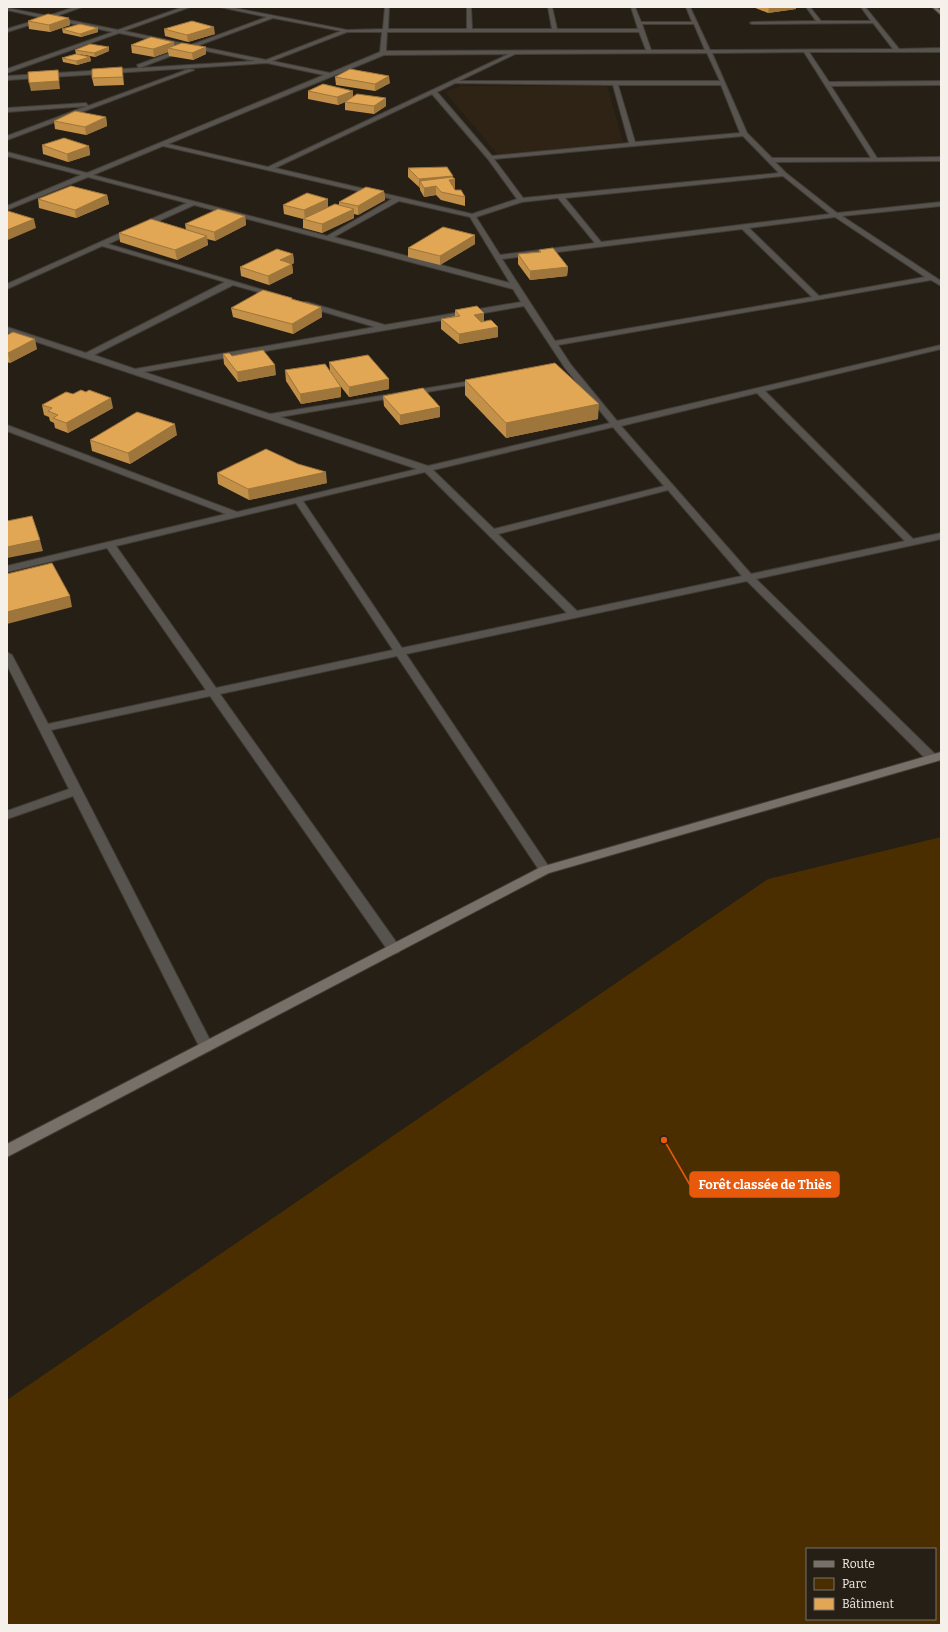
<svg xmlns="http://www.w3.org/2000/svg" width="948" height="1632" font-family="Bitter,serif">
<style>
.built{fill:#2e2315}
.green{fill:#4a2e00;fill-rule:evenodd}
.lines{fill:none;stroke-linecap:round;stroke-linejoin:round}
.street-casing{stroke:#423c34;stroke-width:2}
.secondary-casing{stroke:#423c34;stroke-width:2}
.street{fill:#57534f;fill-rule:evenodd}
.secondary{fill:#767069;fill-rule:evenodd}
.wall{fill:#c29048}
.shaded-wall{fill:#9e753b}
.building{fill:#e1a754;stroke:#9e753b}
.leader{fill:none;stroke:#e8590c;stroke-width:1.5}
.callout-dot{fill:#e8590c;stroke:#251f16;stroke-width:1.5}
.callout{fill:#e8590c;stroke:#e8590c;stroke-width:1.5}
.callout-label{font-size:13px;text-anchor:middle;font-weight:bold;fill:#fff}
</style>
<rect width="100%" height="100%" fill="#251f16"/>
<path class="built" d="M461,86h146l16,56 -125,13 -53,-63z"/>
<path class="green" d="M941,837v788h-934v-225l761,-521zM807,1549h128v70h-128z"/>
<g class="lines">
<g class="street-casing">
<path id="street" d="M75,7h7l-28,10 64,13 65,-23h7l-66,24 67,14 76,-28 -47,-10h9l118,23 36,-1 2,-22h4l-1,22h79v-22h4l1,22h80l-4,-22h4l5,22h81l-7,-22h4l6,15h51l-6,-15h4l20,43 183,-1 -20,-26 -121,1 -2,-1 2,-1 64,-1 -10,-14h4l11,14h50l-10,-14h4l34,42 42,-1v4h-132l20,30 112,-1v4l-110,1 46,72 64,-1v4l-166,1 11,11 51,40 104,-11v4l-99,10 99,65v5l-10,-6 -373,65 13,20 46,56 324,-76v4l-176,42 148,148 28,-6v6l-185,40 180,176 2,3 -2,3h-8l-181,-180 -341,73 143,213 2,3 -2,3h-8l-144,-217 -177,38 179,252 2,3 -2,3 -5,2 -5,-2 -179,-256 -159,34 162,316 -2,4 -5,2 -5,-2 -128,-254 -66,23v-8l62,-22 -62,-124v-13l5,3 36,69 158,-34 -99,-142 -100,24v-6l219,-52 -219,-83v-6l230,87 180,-43 -410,-137v-5l79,26 139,-71 -123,-36 -95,43v-5l180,-81 -99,-26 -81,33v-4l74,-31 -74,-19v-4l80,21 237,-98 -57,-12 -260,17v-4l248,-15 -63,-13 -53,20 -2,-3 49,-18 -67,-14 -112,40v-4l106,-37 -64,-13 -42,13v-3l36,-11 -36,-8v-2l41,8zM273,18l68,13 -75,29 -69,-14zM642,24h52l11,26h-54zM347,32h35l-2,20 -50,21 -58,-12zM387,32h252l7,18 -260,1zM804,52l67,106h-99l-25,-25 -35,-80zM707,53l13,28h-261l56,-27zM509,54l-241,113 -100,-23 216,-89zM455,83l158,2 16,58 -137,13 -55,-64zM618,85h103l19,48 -105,9zM432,94l56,65 29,40 -45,15 -197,-46zM743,136l36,37 -256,25 -29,-39zM163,146l229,53 -65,37 -234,-61zM783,176l47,38 -229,28 -36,-44zM558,198l37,45 -95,12 -24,-38 46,-15zM399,201l71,16 40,66 -176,-46zM194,205l319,84 8,13 -136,23 -78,-23h-3v4l71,21 -240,42 -41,-14 139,-70 43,12 4,-2 -172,-51zM835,217l90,60 -106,19 -70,-68zM742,229l70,68 -257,44 -53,-82zM524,306l41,62 45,55 -182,43 -148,-49 200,-34 4,-2 -1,-2 -213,35 -126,-42zM757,393l148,148 -154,33 -130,-148zM613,427l51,59 -170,43 -61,-59zM425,472l142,141 -165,35 -99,-147zM668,490l74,86 -165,35 -79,-77zM296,503l97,147 -177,38 -100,-142z
M189,69l5,1 -187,70v-4l80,-30 -80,6v-4l79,-5 2,3z"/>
</g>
<g class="secondary-casing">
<path id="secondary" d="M932,7h5l4,4v4z
M941,752v8l-392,113 -542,284v-13l534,-277z"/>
</g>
<use href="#street" class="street"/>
<use href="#secondary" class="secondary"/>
</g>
<path class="wall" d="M753,7h43v2l-28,4z
M69,18l1,7 -20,7 -21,-3 -1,-8z
M98,28v4l-17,5 -18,-4 -1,-4z
M164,29l51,5 -27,8 -23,-6z
M131,45l43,1 32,8 -13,6 -24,-4 -1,-4 -14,5 -22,-4z
M109,47v4l-14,6 -16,-3 11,3 1,4 -14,4 -14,-3 -1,-4 14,-4 -1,-4z
M123,75l1,10 -30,1 -2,-8z
M335,77l55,6 -15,8 -39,-6z
M308,91l45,6 33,9 -12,8 -29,-4v-8l-7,3 -30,-6z
M106,117l1,9 -21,9 -31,-6 -1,-8z
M42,145l47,1 1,9 -22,7 -25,-8z
M408,168l45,8 2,12h-1l1,2 10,7v9l-24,-6 -5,-5 -12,2 -4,-7v-2l-12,-11z
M384,191l1,9 -27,15 -4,-1v4l-32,15 -19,-5v-9l-19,-5 -1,-9 45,-6v8l11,-2v-3z
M107,195l2,9 -33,14 -37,-10 -1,-9z
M245,216l1,9 -31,16 -8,-2 1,6 -31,15 -57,-18 -1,-9 67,-3 -1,-6z
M475,244l-35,21 -32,-8v-9z
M539,250l29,17 -1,9 -37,4 -12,-16v-10l21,-2z
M293,254l1,9 -2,1 1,9 -24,12 -28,-9 -1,-9z
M292,298l1,1 28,8 1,10 -29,17 -60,-17 -2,-9z
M455,310l29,3v8l14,6v10l-39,7 -18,-15v-10l14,-3z
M7,335l30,14 -27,14 -3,-1z
M223,354l9,2 44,19 -38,7 -14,-18z
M329,362l60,17v10l-40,8 -14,-18 6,18 -40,7 -15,-23 -1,-11 45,1z
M465,380l133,39 -92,19 -41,-43z
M383,396l57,21 -40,8 -16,-19z
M42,405l71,3 -45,25 -13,-5 -1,-5 -4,-2 -1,-4 -5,-2z
M177,435l-47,29 -38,-13 -2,-11z
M217,473l110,10 -78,17 -31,-16z"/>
<path class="shaded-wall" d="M769,7h27v2l-28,4z
M69,18l1,7 -20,7 -1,-7z
M214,27l1,7 -27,8 -1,-7z
M98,28v4l-17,5 -1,-3z
M174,42l1,7 -7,-1v4l-14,5 -1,-8z
M109,47v4l-14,6 -1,-4z
M206,47v7l-13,6 -1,-7z
M90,57l1,4 -14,4 -1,-4z
M58,70l2,19 -29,2 -2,-8z
M389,76l1,7 -15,8v-7z
M353,91v8l-15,6 -1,-8z
M386,98v8l-12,8v-8z
M106,117l1,9 -21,9 -1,-8z
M89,146l1,9 -22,7 -1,-8z
M453,176v3h2v9h-6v-3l-29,-4v7h-1v-9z
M436,186v9l-12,2v-9z
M384,191l1,9 -27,15v-9z
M107,195l2,9 -33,14 -1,-8z
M328,199v9l-23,11 -1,-9z
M354,209v9l-32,15v-9z
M245,216l1,9 -31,16 -1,-9z
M34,219l2,9 -28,12 -1,-10z
M475,235v9l-35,21v-9z
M207,236l1,9 -31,15 -2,-10z
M293,254l1,9 -13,6 -1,-9z
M292,264l1,9 -24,12 -1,-9z
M568,267l-1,9 -37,4v-9z
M321,307l1,10 -29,17 -1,-10z
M484,313v10l-10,2v-10z
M498,327v10l-39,7v-10z
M35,339l2,10 -27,14 -2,-10z
M275,365l1,10 -38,7 -1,-10z
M389,379v10l-40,8v-10z
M341,387v10l-40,7 -1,-10z
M111,398l2,10 -45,25 -2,-10z
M599,404l-1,15 -92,19v-15z
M440,407v10l-40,8v-10z
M175,424l2,11 -47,29 -2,-11z
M326,472l1,11 -78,17 -1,-11z
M40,540l3,11 -36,7v-11z
M70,596l2,11 -65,17v-12z"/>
<path class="building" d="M48,14l21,4 -20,7 -21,-4z
M192,21l22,6 -27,8 -23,-6z
M80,24l18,4 -18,6 -18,-5z
M151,37l23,5 -21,7 -22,-4z
M182,43l24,4 -14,6 -24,-5z
M90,44l19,3 -15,6 -19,-3z
M76,54l14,3 -14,4 -14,-3z
M122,67l1,10 -31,1v-9z
M350,69l39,7 -14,8 -40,-7z
M58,70l1,11 -30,2 -1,-11z
M323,84l30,7 -16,6 -29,-6z
M357,94l29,4 -12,8 -29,-4z
M75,111l31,6 -21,10 -31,-6z
M64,138l25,8 -22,8 -25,-9z
M447,167l6,9 -34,3 -11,-11z
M452,177l3,2 -6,1 6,10h6l4,7 -24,-5 -5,-6 -12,2 -4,-7z
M71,186l36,9 -32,15 -37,-11z
M366,187l18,4 -26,15 -19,-4z
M307,193l21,6 -24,11 -21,-5z
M335,204l19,5 -32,15 -19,-5z
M218,209l27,7 -31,16 -29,-8z
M7,211h1l26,8 -27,11z
M151,219l56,17 -32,14 -56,-17z
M443,227l32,8 -35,21 -32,-8z
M553,248l15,19 -38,4 -12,-17 23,-2 -2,-2z
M277,249l16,5 -13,6 12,4 -24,12 -28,-9z
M263,290l29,8 -1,1 30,8 -29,17 -61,-16z
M477,306l7,7 -10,2 7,7 10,-2 7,7 -39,7 -18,-15 19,-3 -5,-6z
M13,332l22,7 -27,14 -1,-1v-17z
M263,350l12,15 -38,7 -14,-18 6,-1 3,3z
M368,355l21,24 -40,8 -20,-25z
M555,363l44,41 -93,19 -41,-43z
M325,364l16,23 -41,7 -15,-24z
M423,388l17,19 -40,8 -17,-19z
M81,390l5,2 3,-2 22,8 -45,25 -13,-5 5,-3 -10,-4 4,-3 -10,-3 24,-13 7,2z
M137,412l38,12 -47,29 -38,-13z
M266,449l32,15 28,8 -78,17 -31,-16z
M32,516l8,24 -33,7v-26z
M52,563l18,33 -63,16v-38z"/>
<path class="leader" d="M664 1140L690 1185"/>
<circle class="callout-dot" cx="664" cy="1140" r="4"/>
<rect class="callout" x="690" y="1172" width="149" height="25" rx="4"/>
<g class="callout-label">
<text x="765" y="1189">Forêt classée de Thiès</text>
</g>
<rect width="948" height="1632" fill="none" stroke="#f5f0ea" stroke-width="16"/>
<rect x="806" y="1548" width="130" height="72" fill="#251f16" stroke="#78736b"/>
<rect x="814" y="1561" width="20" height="6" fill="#767069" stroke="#78736b"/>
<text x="842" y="1568" font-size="12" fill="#f5f0ea">Route</text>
<rect x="814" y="1578" width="20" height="12" fill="#4a2e00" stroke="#78736b"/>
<text x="842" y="1588" font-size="12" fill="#f5f0ea">Parc</text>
<rect x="814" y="1598" width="20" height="12" fill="#e1a754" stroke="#78736b"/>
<text x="842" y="1608" font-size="12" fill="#f5f0ea">Bâtiment</text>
</svg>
